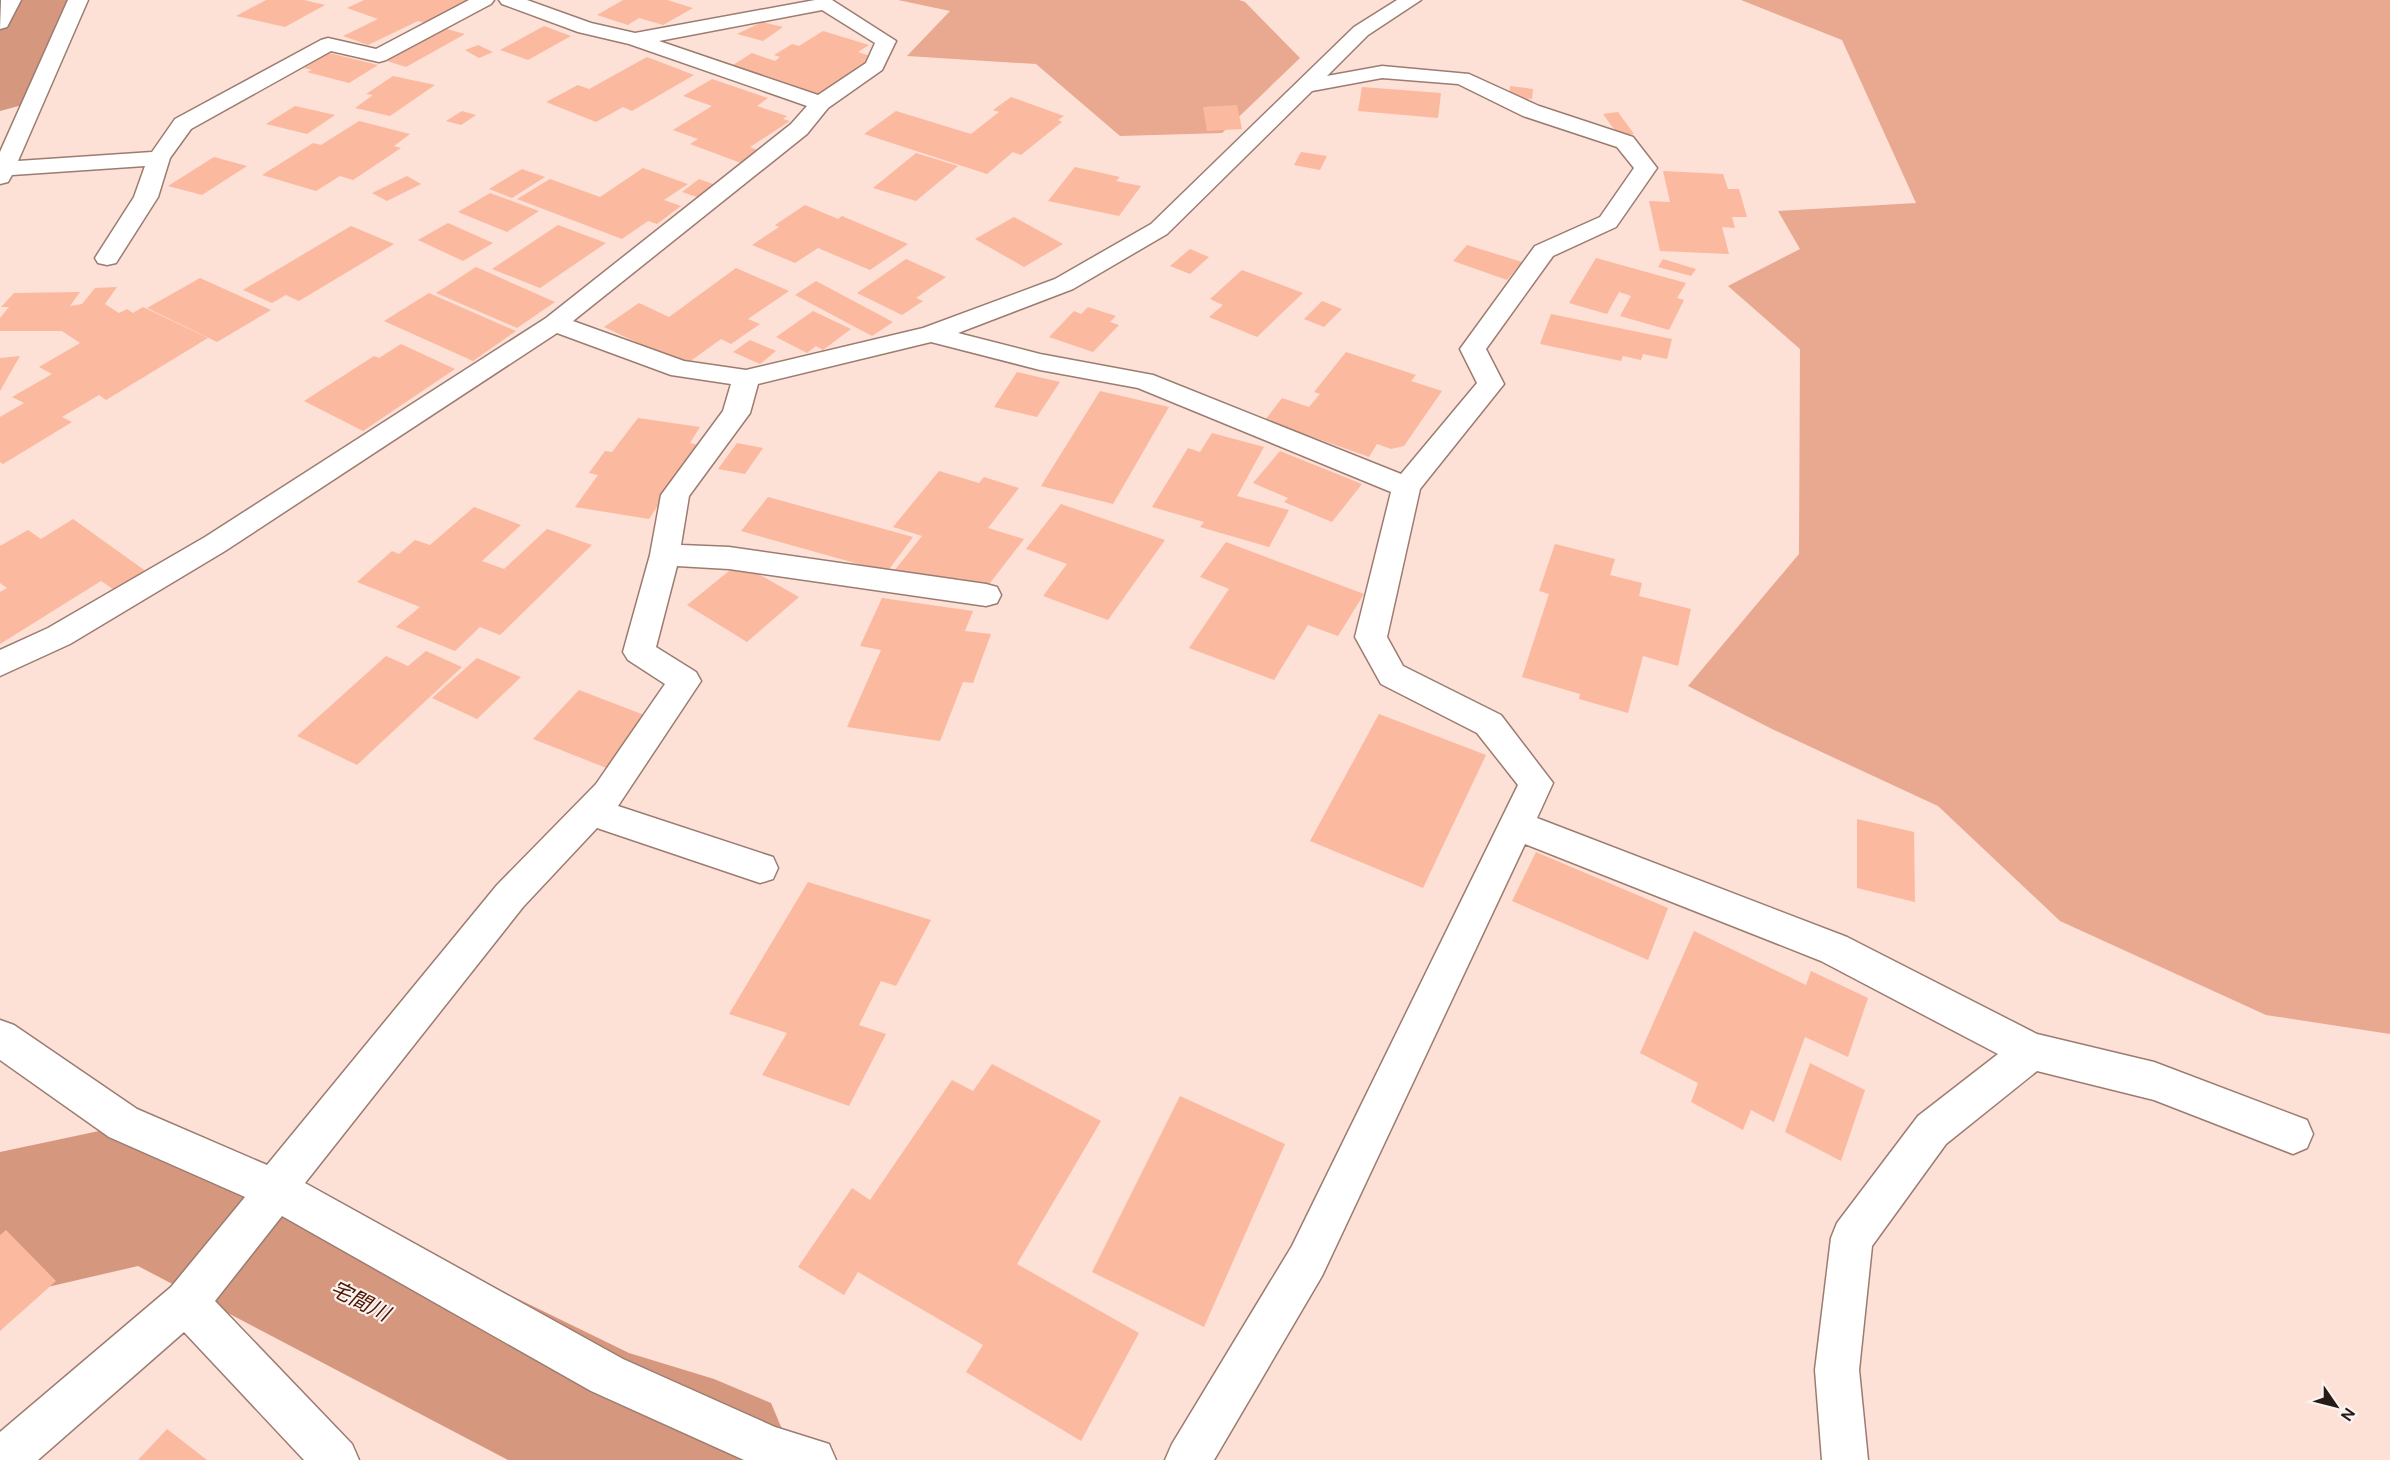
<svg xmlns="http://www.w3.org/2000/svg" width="2390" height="1460" font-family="'DM Sans','Noto Sans JP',sans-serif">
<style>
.forest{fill:#e9a890}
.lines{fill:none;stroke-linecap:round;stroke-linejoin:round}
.river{fill:#d6977f;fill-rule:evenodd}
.building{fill:#fbb9a0}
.minor-casing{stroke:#9c7c70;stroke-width:3}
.minor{fill:#fff;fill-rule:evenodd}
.labels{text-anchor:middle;stroke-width:4.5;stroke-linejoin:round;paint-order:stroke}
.near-water-label{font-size:21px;font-style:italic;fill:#4e1600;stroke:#faf3f0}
</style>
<rect width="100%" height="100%" fill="#fde0d6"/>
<path class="forest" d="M898,0h341l6,2 55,56 -78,75 -102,3 -84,-72 -129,-8 43,-45z
M1741,0h649v1034l-124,-19 -206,-94 -122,-115 -164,-76 -86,-44 111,-132 1,-205 -72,-63 72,-37 -22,-38 138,-8 -74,-163z"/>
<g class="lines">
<path class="river" d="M5,0h66l1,7 -36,82 -10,15 -26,7v-95z
M146,1121l51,21 432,211 85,26 57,24 24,57h-287l-370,-194 -138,32v-146z"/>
</g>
<path class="building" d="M266,0h38l21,5 -40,22 -49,-11z
M364,0h112l-48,24 -10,-3 -50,24 -25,-9 35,-17 -31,-11z
M623,0h44l26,8 -30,17 -24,-7 -11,7 -31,-10z
M762,22l21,5 -20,14 -26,-7z
M544,26l27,10 -43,24 -28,-10z
M443,28l22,6 -59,33 -22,-7z
M823,31l46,14 -11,7 15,5 -27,18 9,3 -31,21 -86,-29 4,-2 -9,-3 19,-12 23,8 5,-4 -6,-2 18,-11 7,2z
M478,45l15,7 -14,6 -14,-8z
M329,53l49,12 -29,18 -42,-11 5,-2 -8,-2z
M647,57l47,18 -62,36 -9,-4 -27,15 -50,-20 32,-17 11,4z
M393,76l42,9 -45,31 -35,-8 18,-13 -7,-1z
M712,79l56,19 -11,8 30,10 -4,3 7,2 -40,26 10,4 -19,12 -51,-19 8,-5 -25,-9 39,-24 -29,-10z
M1510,86l23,3 -1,10 -23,-2z
M1362,87l79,6 -3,25 -80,-7z
M1011,97l53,19 -6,4 4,2 -41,33 -8,-3 -26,22 -123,-40 32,-23 75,23 28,-22 -6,-2z
M1237,105l5,24 -35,2 -4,-24z
M295,106l40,9 -28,19 -41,-10z
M462,111l14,4 -15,10 -15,-4z
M1618,112l16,22 -15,2 -16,-22z
M359,121l51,13 -16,12 7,2 -48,32 -13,-4 -24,15 -54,-16 51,-32 8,2z
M1301,152l26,4 -7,14 -26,-5z
M916,153l42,13 -42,35 -43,-13z
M214,157l33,9 -45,29 -34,-9z
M1075,167l45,10 -4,4 25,5 -22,30 -71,-15z
M643,168l45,16 -24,16 17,6 -24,18 -9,-3 -26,18 -105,-40 33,-20 50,18z
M522,169l23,8 -33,21 -23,-9z
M1663,171l60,3 5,15h11l8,28h-15l3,11 -13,-1 7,27 -69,-3 -11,-50 21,1z
M407,176l14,8 -34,17 -15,-8z
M699,179l22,8 -18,12 -21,-7z
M490,193l49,18 -32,21 -49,-20z
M805,205l33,14 4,-3 66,28 -38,26 -52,-22 -23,15 -43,-18 27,-18 -4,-2z
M1014,217l49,27 -39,23 -49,-28z
M448,223l45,20 -30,18 -45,-21z
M558,225l48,18 -66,45 -48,-19z
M351,226l43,18 -95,57 -13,-6 -14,8 -29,-13z
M1467,245l55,17 -15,18 -54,-19z
M1190,249l19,8 -19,17 -20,-8z
M1596,258l90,25 -9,15 7,2 -15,30 -49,-14 11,-20 -12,-4 -12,22 -38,-11z
M906,259l40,18 -30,21 7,3 -21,14 -45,-22z
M1663,259l33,10 -5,7 -33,-9z
M476,267l79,35 -38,26 -81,-35z
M736,268l53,23 -41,28 12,5 -29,20 -10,-5 -36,26 -81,-38 35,-24 30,14z
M1242,270l61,23 -46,44 -48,-20 14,-12 -13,-6z
M200,278l71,32 -54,32 -70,-34z
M816,281l77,41 -21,14 -77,-41z
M117,287l-12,17 14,9 8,-4 6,4 10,-6 65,31 -102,62 -7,-5 -37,22 10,5 -69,42 -3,-2v-45l24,-14 -12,-6 40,-23 -13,-7 41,-24 -18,-12h-62v-13l9,-11h-8l13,-14 66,-1 -10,14 12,-2 13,-16z
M429,293l87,38 -43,30 -89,-40z
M1322,301l20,8 -18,18 -20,-8z
M1088,307l28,9 -6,6 9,3 -26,27 -44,-15 25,-26 7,3z
M813,311l38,18 -28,21 -7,-4 -9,7 -31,-16z
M1551,314l121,25 -5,20 -24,-5 -2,6 -18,-4 -2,5 -81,-17z
M750,340l26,11 -16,13 -27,-12z
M401,344l54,25 -92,62 -59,-30 70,-45 5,2z
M1346,352l70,23 -5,6 31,10 -38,55 -13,3 -14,-5 -8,13 -104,-37 17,-22 27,9 11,-13 -6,-2z
M20,356l-20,35v-33z
M1017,372l43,10 -23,35 -43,-10z
M1100,391l69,16 -56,97 -72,-18z
M638,418l62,9 -10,16 9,2 -50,74 -74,-12 23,-32 -9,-2 16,-22 7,1z
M1212,433l52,14 -27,49 52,14 -20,37 -69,-20 4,-5 -52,-15 36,-59 12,4z
M737,443l26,5 -18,26 -27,-5z
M1280,451l82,33 -30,38 -48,-20 4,-4 -35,-15z
M939,471l40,12 5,-6 35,11 -31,40 36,11 -37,48 -29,-9 -9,12 -55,-19 28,-35 -29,-9z
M768,497l145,40 -26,35 -146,-41z
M1061,504l104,36 -57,80 -65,-24 24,-32 -41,-15z
M474,507l47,18 -39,36 22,8 43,-40 45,16 -92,90 -20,-8 -25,24 -59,-24 24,-20 -63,-25 35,-31 7,3 16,-14 15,5z
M73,519l74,53 -31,19 -15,-10 -101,63v-52l7,-4 -7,-5v-37l28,-16 13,9z
M1226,542l138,52 -26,42 -30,-11 -34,55 -85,-32 40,-59 -29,-12z
M1555,544l60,15 -5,16 32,8 -3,13 52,13 -13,57 -35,-10 -15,57 -49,-14 1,-5 -58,-17 27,-83 -10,-3z
M739,563l60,34 -52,45 -60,-37z
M882,598l91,13 -8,20 26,3 -18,49 -10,-1 -23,59 -93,-14 34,-77 -21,-4z
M426,651l36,16 -105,98 -60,-29 89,-80 22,10z
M477,658l44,19 -44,42 -45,-21z
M579,690l73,28 -43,51 -76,-30z
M1379,714l107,41 -63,133 -113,-47z
M1857,819l57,13 1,70 -58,-14z
M1536,852l132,56 -20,52 -136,-59z
M808,882l123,38 -35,66 -15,-5 -22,44 27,9 -37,72 -87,-31 25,-42 -58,-19z
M1694,931l112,54 5,-14 57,27 -20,59 -43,-20 -31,85 -23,-12 -8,20 -52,-28 7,-19 -58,-30z
M1810,1063l55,27 -24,71 -56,-29z
M992,1064l109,57 -84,143 122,69 -58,108 -115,-69 17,-27 -125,-73 -14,23 -46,-28 54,-79 18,12 82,-120 21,11z
M1180,1096l105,48 -81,183 -112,-55z
M6,1230l50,51 -56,50v-96z
M167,1429l40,31h-69z"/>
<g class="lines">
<g class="minor-casing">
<path id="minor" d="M1,0h20l-14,27 -7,2z
M68,0h20l-70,161 134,-9 23,-33 146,-79 7,-2 48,11 93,-49h25l-3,4 -105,56 -7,2 -48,-11 -140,78 -21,29 -12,39 -42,66 -9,2 -9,-2 -3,-5 39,-61 11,-31 -133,9 -4,7 -8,2v-32z
M499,0h28l64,23 44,10 180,-33h17l64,41 -14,29 -54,38 -21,26 -234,187 111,40 62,9 177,-42 132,-49 96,-55 203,-197 43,-27h24l-53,35 -41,41 55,-10 87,8 70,32 94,31 24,31 -41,59 -63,29 -67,93 18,35 -84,105 -33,148 16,29 98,49 52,68 -16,35 310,119 190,97 117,28 153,58 6,14 -6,14 -14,6 -139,-54 -117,-29 -91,73 -74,102 -13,124 9,90h-46l-7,-90 16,-132 6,-15 81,-107 80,-62 -177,-93 -296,-117 -203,432 -108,184h-49l7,-16 120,-198 226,-461 -41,-52 -96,-49 -26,-47 36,-145 -253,-104 -98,-18 -109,-28 -173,42 -8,29 -61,83 -8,49 48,2 257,37 11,3 4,8 -4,8 -11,3 -257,-37 -52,-3 -21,81 40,25 5,9 -83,125 155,51 5,11 -5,11 -13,4 -163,-55 -74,79 -218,276 318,176 152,68 54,17 7,16h-92l-153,-69 -309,-175 -67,85 137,143 7,16h-55l-120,-128 -146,128h-38v-28l171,-145 74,-90 -136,-60 -109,-77v-40l14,5 123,84 130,56 230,-280 99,-101 69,-100 -37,-24 -5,-8 27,-97 11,-60 62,-84 8,-27 -60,-9 -114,-42 -332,218 -155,93 -70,32v-26l48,-22 157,-91 341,-219 245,-194 16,-18 -178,-62 -51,-12 -76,-28zM822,10l53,33 -9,20 -48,32 -159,-54zM1382,78l76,6 65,32 94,31 17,21 -34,49 -65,29 -75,103 17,34 -76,91 -248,-99 -113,-21 -82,-21 115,-44 94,-55 145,-143z"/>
</g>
<use href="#minor" class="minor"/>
</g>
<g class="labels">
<g class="near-water-label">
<text transform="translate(360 1301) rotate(27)" y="7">宅間川</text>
</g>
</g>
<g transform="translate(2336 1406) rotate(125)" stroke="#faf3f0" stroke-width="4.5" paint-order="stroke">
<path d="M0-4.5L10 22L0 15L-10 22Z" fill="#281b17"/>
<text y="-9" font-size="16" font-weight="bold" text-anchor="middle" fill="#281b17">N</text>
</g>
</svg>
